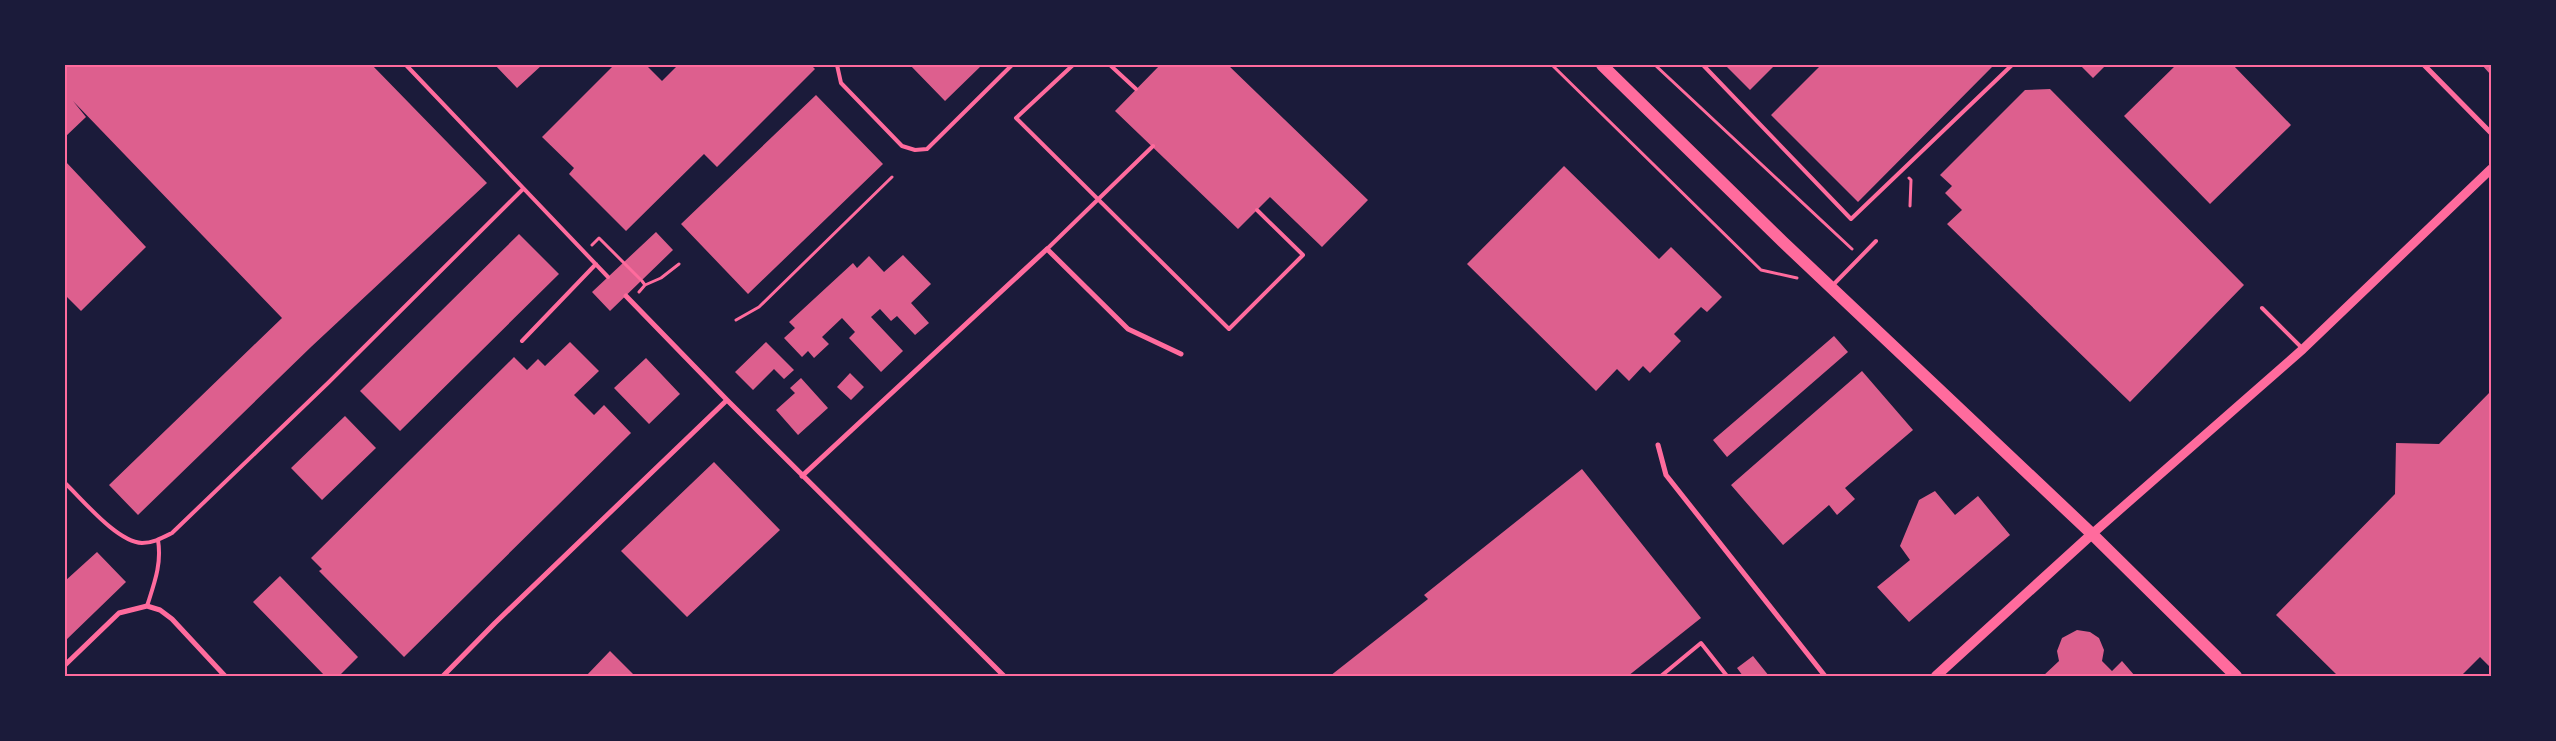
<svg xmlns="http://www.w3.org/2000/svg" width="2556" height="741" font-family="Inter,sans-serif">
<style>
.building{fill:#dd5f8e}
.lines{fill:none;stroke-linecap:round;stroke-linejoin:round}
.path{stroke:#ff6b9d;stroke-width:3}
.service{stroke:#ff6b9d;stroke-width:4}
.minor{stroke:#ff6b9d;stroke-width:5}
.tertiary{stroke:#ff6b9d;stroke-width:9}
.secondary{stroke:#ff6b9d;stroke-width:10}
.primary{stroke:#ff6b9d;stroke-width:12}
.neatline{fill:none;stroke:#ff6b9d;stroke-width:2}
</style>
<rect width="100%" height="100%" fill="#1b1b3a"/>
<path class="building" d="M65,65h307l115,118 -176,164 -173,168 -29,-30 173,-167 -209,-217 13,16 -21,20z
M495,65h47l-25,23z
M614,65h32l16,16 16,-16h133l4,4 -98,98 -13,-13 -78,77 -57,-57 5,-6 -32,-31z
M910,65h72l-37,36z
M1160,65h68l140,135 -46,47 -52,-50 -32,32 -123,-118z
M1725,65h50l-25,25z
M1821,65h173l-136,137 -87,-87z
M2080,65h26l-13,13z
M2176,65h57l58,60 -81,79 -86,-88z
M2482,65h9v8l-1,1z
M2050,89l194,196 -114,117 -183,-178 15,-14 -17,-17 7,-7 -12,-11 85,-85z
M816,95l67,69 -135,130 -67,-70z
M65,161l81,86 -65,64 -16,-16z
M1564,166l95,93 12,-12 51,50 -15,15 -6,-5 -27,27 7,7 -31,32 -7,-7 -14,15 -12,-12 -21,22 -129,-127z
M656,232l17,18 -63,61 -18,-19z
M519,234l40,40 -159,157 -40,-40z
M903,255l28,29 -20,19 18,20 -14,12 -18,-19 -6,5 -11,-12 -9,8 32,34 -22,21 -32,-34 6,-6 -13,-14 -20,19 7,7 -15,14 -6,-7 -6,6 -18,-19 11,-10 -6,-6 64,-59 4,5 12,-12 15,16z
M1834,336l14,16 -121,105 -14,-17z
M570,342l29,29 -25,24 20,20 10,-10 27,28 -227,224 -85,-86 3,-2 -11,-11 203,-201 13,13 11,-11 7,7z
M766,342l28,28 -10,9 -10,-10 -21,21 -18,-18z
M646,358l34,36 -31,30 -35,-36z
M1862,371l51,59 -68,58 10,11 -18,16 -8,-10 -46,40 -52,-60z
M850,373l14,14 -13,13 -14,-13z
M801,378l27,30 -30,27 -22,-25 19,-17 -5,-5z
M2491,391v277l-11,-11 -19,19h-123l-62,-61 119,-121 1,-51 43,1z
M345,416l31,32 -54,52 -31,-32z
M714,462l66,68 -93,87 -66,-66z
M1582,469l119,149 -73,58h-298l98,-77 -4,-4z
M1935,491l20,24 23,-19 32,39 -101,87 -32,-35 33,-27 -10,-14 19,-46z
M97,552l29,30 -61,59v-60z
M280,576l78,81 -19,19h-14l-72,-74z
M2077,630l13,2 9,6 5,12 -2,11 10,10 10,-10 13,15h-92l16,-15 -2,-10 5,-13z
M610,651l25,25h-49z
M1753,656l16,20h-26l-6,-8z"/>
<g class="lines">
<path class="path" d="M1552,65l209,205 36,8
M1655,65l197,184
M1909,178l2,2 -1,26
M592,245l7,-7 43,43 3,4 -6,7
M645,285l16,-7 18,-14
M736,320l23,-13 133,-130"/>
<path class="service" d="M406,65l202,212
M837,65l4,18 61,63 13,4 12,-1 85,-84
M1073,65l-57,53 213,211 74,-74 -46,-45
M1110,65l26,24
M1703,65l148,154 161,-154
M1047,249l106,-103
M1832,286l44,-45
M2262,308l41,41
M522,341l74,-77
M65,483c18,17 52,59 77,60 11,0 20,-5 30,-10l157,-151 194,-193
M147,606c7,-22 15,-42 11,-66
M1661,676l40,-33 26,33"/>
<path class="minor" d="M2424,65l67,68
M626,296l101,104 277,276
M1658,445l8,30 159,201
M802,476l245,-227 81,80 53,25
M65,665l54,-52 28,-7 13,4 12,9 53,57
M443,676l52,-53 232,-223"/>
<path class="tertiary" d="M2092,534l211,-185 188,-180"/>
<path class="secondary" d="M1936,676l156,-142"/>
<path class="primary" d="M1602,65l181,177 309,292 144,142"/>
</g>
<rect width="2556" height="741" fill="none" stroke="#1b1b3a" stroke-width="132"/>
<rect x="66" y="66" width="2424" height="609" class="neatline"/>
</svg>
